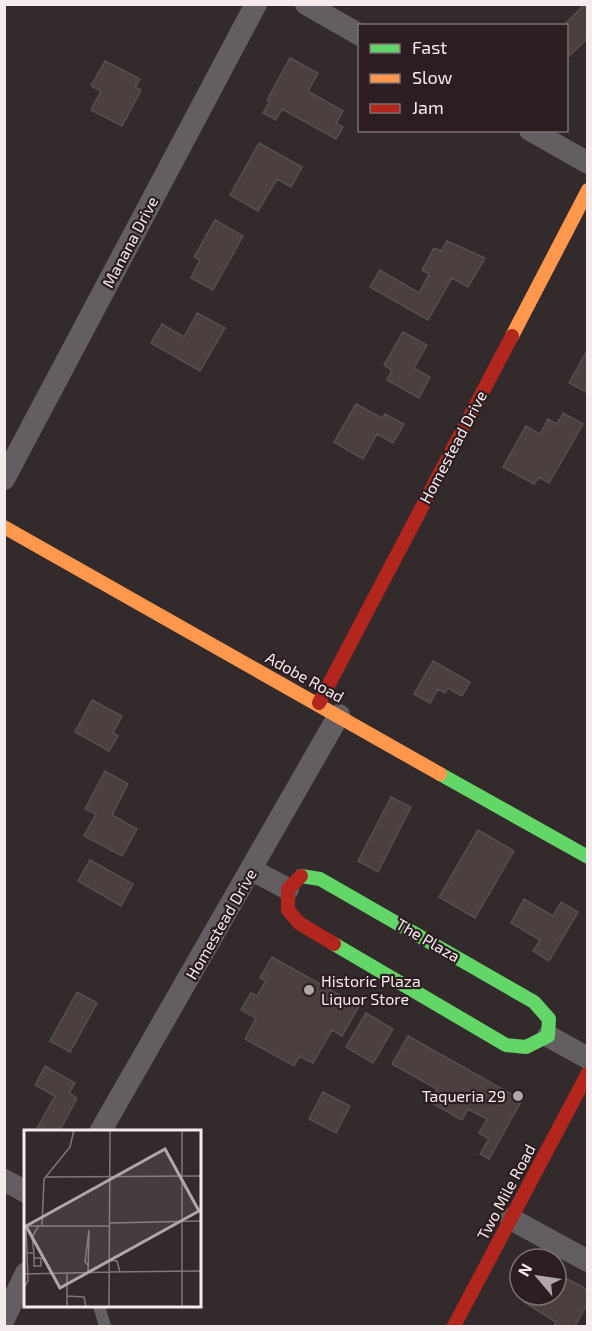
<svg xmlns="http://www.w3.org/2000/svg" width="592" height="1331" font-family="'Exo 2',sans-serif">
<style>
.building{fill:#4b403f;stroke:#564f4f;stroke-width:1.5}
.lines{fill:none;stroke-linecap:round;stroke-linejoin:round}
.lane{stroke:#635e61;stroke-width:12}
.street{stroke:#635e61;stroke-width:22}
.fast{stroke:#63d668;stroke-width:14}
.slow{stroke:#ff974d;stroke-width:14}
.jam{stroke:#b3261e;stroke-width:14}
.poi-dot{fill:#b1a7a9;stroke:#2c1d21;stroke-width:2}
.labels{text-anchor:middle;stroke-width:4.5;stroke-linejoin:round;paint-order:stroke}
.street-label{font-size:16px;fill:#f5eaec;stroke:#2c1d21}
.poi-label{font-size:16px;fill:#f5eaec;stroke:#2c1d21;text-anchor:start}
.inset-road{fill:none;stroke:#817779;stroke-width:1.5}
.view{fill:#b1a7a9;fill-opacity:0.15;stroke:#b1a7a9;stroke-width:3}
.inset-edge{fill:none;stroke:#f5eaec;stroke-width:3}
</style>
<rect width="100%" height="100%" fill="#332a2c"/>
<path class="building" d="M585,4h3v34l-22,21v-33h-3z
M290,58l28,15 -10,18 35,20 -7,12 7,4 -7,12 -54,-30 -6,11 -13,-7 7,-12 -3,-1z
M105,61l35,18 -5,8 6,3 -19,36 -31,-16 10,-19 -10,-5z
M259,143l43,24 -11,20 -14,-8 -19,32 -28,-16z
M215,220l28,16 -30,54 -22,-12 9,-18 -6,-3z
M447,241l38,17 -17,29 -16,-9 -24,42 -58,-33 10,-17 39,23 10,-19 -7,-4 12,-22 7,3z
M197,313l28,15 -25,43 -49,-28 11,-19 22,13z
M403,332l24,13 -13,23 16,9 -11,21 -32,-18 5,-10 -8,-5z
M588,349v44l-19,-10z
M356,404l26,14 3,-4 19,10 -11,19 -16,-9 -14,25 -29,-17z
M563,413l20,11 -34,59 -10,-6 -5,7 -31,-17 23,-41 14,8 8,-15 9,5z
M433,661l37,21 -8,14 -14,-8 -3,5 -7,-4 -8,14 -16,-9z
M92,700l30,16 -9,17 5,3 -9,15 -34,-19z
M105,771l23,13 -16,31 25,14 -15,27 -38,-20 12,-22 -11,-5z
M391,797l20,10 -33,65 -20,-11z
M478,830l36,21 -39,67 -36,-21z
M90,860l43,24 -12,22 -43,-25z
M524,899l29,17 8,-14 17,10 -29,49 -16,-10 7,-11 -29,-17z
M272,957l87,49 -17,30 -10,-6 -19,33 -14,-7 -5,10 -49,-27 11,-21 -15,-8 10,-17 6,3 9,-15 -6,-3z
M77,992l20,11 -27,49 -20,-11z
M366,1013l27,16 -20,34 -27,-16z
M408,1036l114,64 -33,59 -9,-5 9,-15 -10,-6 8,-14 -19,-10 -6,11 -32,-18 7,-13 -45,-25z
M45,1066l30,17 -6,10 8,5 -18,34h-24l20,-36 -20,-11z
M323,1092l27,14 -14,27 -27,-14z
M556,1273l32,17v13l-13,23h-21l2,-4 -32,-20 3,-7h29z"/>
<g class="lines">
<path class="lane" d="M99,1306l6,20"/>
<path class="street" d="M306,4l54,31
M530,130l58,33
M4,479l252,-475
M252,870l36,19
M548,1036l40,22
M100,1132l239,-417
M4,1180l22,12
M511,1219l77,42
M4,1319l22,-46"/>
<path class="fast" d="M440,774l148,83
M301,876l19,3 214,123 15,17 -1,17 -22,11 -20,-2 -172,-101"/>
<path class="slow" d="M512,336l76,-146
M4,527l436,247"/>
<path class="jam" d="M319,703l193,-367
M301,876l-13,13v21l11,13 35,21
M454,1326l134,-253"/>
</g>
<g class="poi-dot">
<circle cx="309" cy="990" r="6"/>
<circle cx="518" cy="1096" r="6"/>
</g>
<g class="labels">
<g class="street-label">
<text transform="translate(130 242) rotate(-62)" y="6">Manana Drive</text>
<text transform="translate(453 447) rotate(-62)" y="6">Homestead Drive</text>
<text transform="translate(305 677) rotate(29)" y="6">Adobe Road</text>
<text transform="translate(221 924) rotate(-60)" y="6">Homestead Drive</text>
<text transform="translate(428 940) rotate(30)" y="6">The Plaza</text>
<text transform="translate(506 1192) rotate(-62)" y="6">Two Mile Road</text>
</g>
<g class="poi-label">
<text x="321" y="987">Historic Plaza<tspan x="321" dy="18">Liquor Store</tspan></text>
<text x="506" y="1102" text-anchor="end">Taqueria 29</text>
</g>
</g>
<g transform="translate(24 1130)">
<rect width="177" height="177" fill="#332a2c"/>
<path class="inset-road" d="M21,47l156,-1M86,93l91,-2M18,95l2,-46 26,-32 4,-17M0,96h86M3,123h7v13h7v-8h-7M10,123l-2,-16 7,-12M85,130l8,1 3,11M65,136l-4,-4 4,-32M64,142l1,-41M85,142l92,-1M0,144l85,-2M0,157l4,-6 -2,-55M43,166l17,1 2,10M43,177v-34M85,177l1,-177M158,177v-177"/>
<path class="view" d="M141,19l34,62 -139,77 -34,-62z"/>
<rect width="177" height="177" class="inset-edge"/>
</g>
<rect width="592" height="1331" fill="none" stroke="#f5eaec" stroke-width="12"/>
<rect x="358" y="24" width="210" height="108" fill="#2c1d21" stroke="#7c6f72" stroke-width="1.5"/>
<rect x="370" y="44" width="30" height="9" fill="#63d668" stroke="#7c6f72" stroke-width="1.5"/>
<text x="412" y="54" font-size="18" fill="#f5eaec">Fast</text>
<rect x="370" y="74" width="30" height="9" fill="#ff974d" stroke="#7c6f72" stroke-width="1.5"/>
<text x="412" y="84" font-size="18" fill="#f5eaec">Slow</text>
<rect x="370" y="104" width="30" height="9" fill="#b3261e" stroke="#7c6f72" stroke-width="1.5"/>
<text x="412" y="114" font-size="18" fill="#f5eaec">Jam</text>
<g transform="translate(538 1277) rotate(299)"><circle r="28" fill="#2c1d21" stroke="#7c6f72" stroke-width="1.5"/>
<path d="M0-4.5L10 22L0 15L-10 22Z" fill="#b1a7a9"/>
<text y="-9" font-size="16" font-weight="bold" text-anchor="middle" fill="#f5eaec">N</text>
</g>
</svg>
